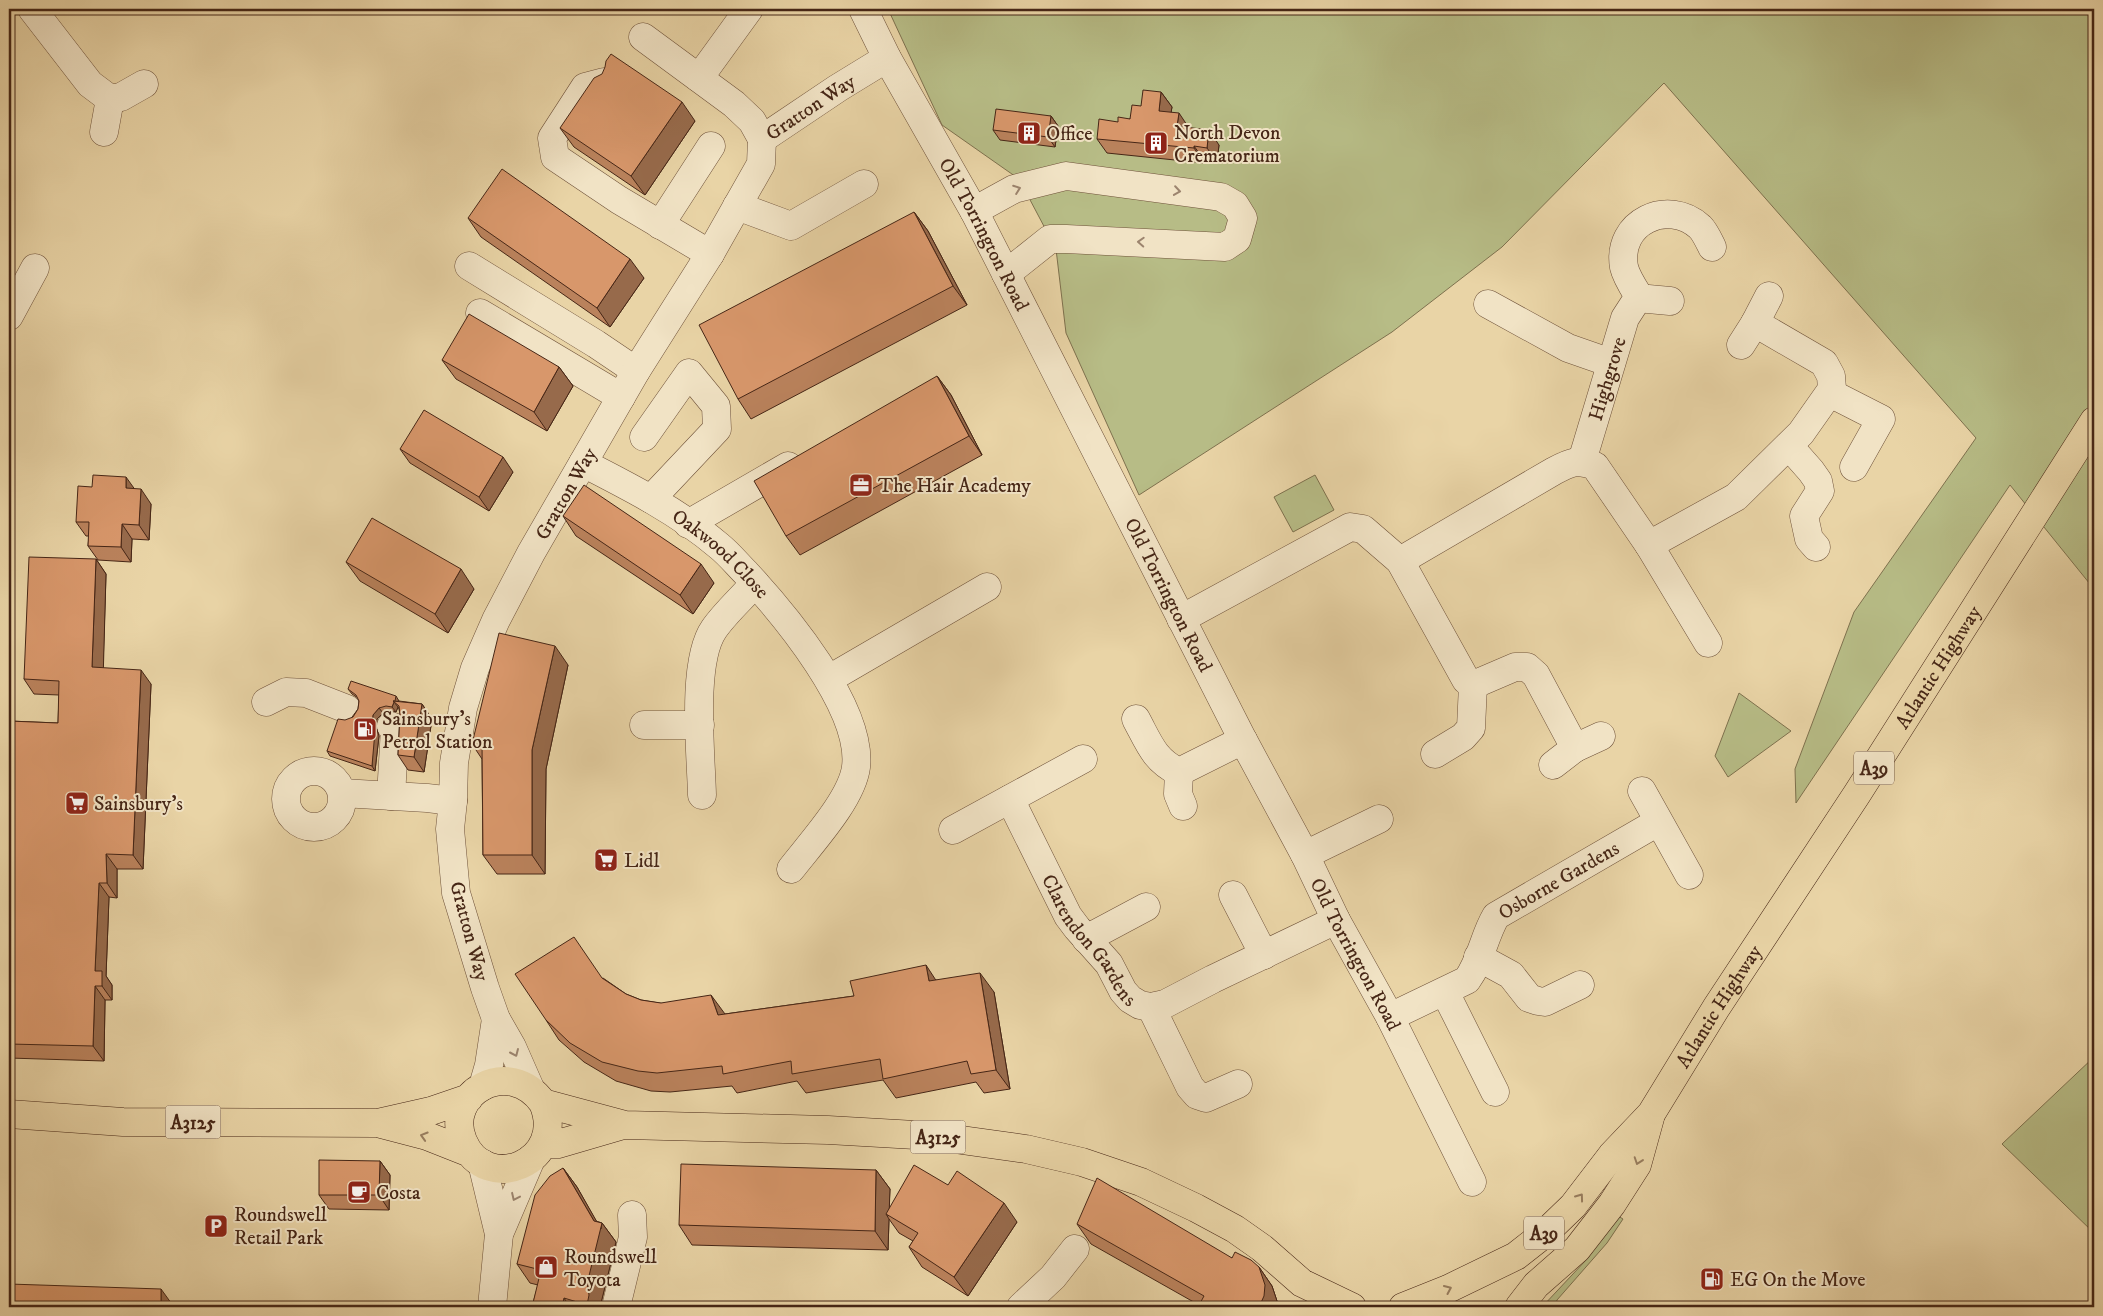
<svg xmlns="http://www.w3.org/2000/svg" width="2103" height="1316" font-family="'IM FELL DW Pica',serif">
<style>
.green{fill:#b7bc86;stroke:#7e714e}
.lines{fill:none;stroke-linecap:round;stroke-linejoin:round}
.minor-casing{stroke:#6f523a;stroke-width:29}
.major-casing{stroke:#462616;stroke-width:29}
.highway-casing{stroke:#462616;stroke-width:29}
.minor{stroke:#f1e3c5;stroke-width:28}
.major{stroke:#e9d4a6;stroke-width:28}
.highway{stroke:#e9d4a6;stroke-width:28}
.wall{fill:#ba825c;stroke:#462616}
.shaded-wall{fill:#976a4b;stroke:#462616}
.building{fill:#d8976b;stroke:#462616}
.oneway{stroke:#9c846e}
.oneway2{stroke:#987d5e}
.labels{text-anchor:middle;stroke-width:4;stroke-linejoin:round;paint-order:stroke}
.shield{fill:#f1e3c5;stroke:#795f4a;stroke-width:1}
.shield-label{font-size:19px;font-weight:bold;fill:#462616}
.street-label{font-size:20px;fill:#462616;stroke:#f1e3c5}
.poi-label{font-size:20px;fill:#462616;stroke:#f1e3c5;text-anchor:start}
</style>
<rect width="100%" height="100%" fill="#e9d4a6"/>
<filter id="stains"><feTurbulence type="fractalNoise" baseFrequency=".004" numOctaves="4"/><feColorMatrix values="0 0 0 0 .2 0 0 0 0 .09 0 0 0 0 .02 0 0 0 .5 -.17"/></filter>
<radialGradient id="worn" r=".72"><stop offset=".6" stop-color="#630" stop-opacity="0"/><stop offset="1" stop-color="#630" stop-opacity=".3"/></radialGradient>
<path class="green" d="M888,9h1206v580l-84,-104 -214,318 -1,-34 59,-157 122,-174 -312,-355 -162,164 -110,85 -253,163 -73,-162 -10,-84 -37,-70 -77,-54z
M1315,475l19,35 -41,22 -19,-35z
M1739,693l52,38 -63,46 -13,-21z
M2094,1057v176l-92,-89z
M1618,1216l5,3 -16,24 -50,57 -2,7h-13l45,-48z"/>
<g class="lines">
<g class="minor-casing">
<g id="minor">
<path d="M32,9l58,75 20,15 11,-2 23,-13"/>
<path id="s1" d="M863,9l24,49 87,153 269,529 62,115 31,65 54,97 82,165"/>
<path d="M643,37l91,67 18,17 10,18"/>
<path d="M699,78l50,-69"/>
<path d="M604,82l-19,5 -33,51 3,19 64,43 91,54"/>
<path d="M104,132l6,-33"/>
<path id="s2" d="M762,139l76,-51 49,-30"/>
<path d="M737,206l54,20 73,-42"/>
<path d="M974,211l40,-22 52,-13 155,21 14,8 8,13 -6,21 -12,8 -159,-8h-16l-44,35"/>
<path d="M660,225l51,-79"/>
<path d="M469,266l127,78 40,27"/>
<path d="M1637,298l33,3"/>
<path d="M1488,304l80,44 43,15"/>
<path d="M480,313l141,84"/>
<path d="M9,316l26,-48"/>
<path d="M1741,345l14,-22"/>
<path d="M1830,393l51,26 -27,48"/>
<path d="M644,437l45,-64 27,33 1,23 -66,70"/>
<path d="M1789,446l22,25 7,10 2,10 -16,25 5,23 7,8"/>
<path id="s3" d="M1582,461l43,-143 11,-17 2,-6c-5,-8 -12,-19 -14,-28 -8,-45 44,-69 76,-40 5,5 9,14 12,20"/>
<path id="s4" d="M583,463c47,24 96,49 136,83 10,8 18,18 27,27 38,41 117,135 110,194 -4,32 -45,76 -65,102"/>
<path d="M688,524l100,-58"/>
<path d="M1649,545l59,98"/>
<path d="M1400,561l154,-90c17,-9 23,-12 41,-5l54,79 87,-48 65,-64 31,-44 -1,-13 -7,-13 -69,-40 14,-27"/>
<path d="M1181,619l169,-92 13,2 37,32 66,119 7,5 42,-18h12l9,8 39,73 26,-12"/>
<path d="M829,679l158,-92"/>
<path d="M266,702l20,-10 20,1 41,16"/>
<path d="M1136,719c13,24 18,41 43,53l64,-32"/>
<path d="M644,725h56"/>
<path d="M391,726l4,2 -4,68"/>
<path d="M1435,754l28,-17 8,-9 2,-43"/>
<path d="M1553,765l22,-17"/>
<circle cx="314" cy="799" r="28"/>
<path d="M1179,772l-1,22 5,12"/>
<path d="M1642,791l47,84"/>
<path d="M342,793l85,5 26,3"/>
<path d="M702,795c-1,-41 -11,-133 12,-166 11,-16 28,-31 41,-46"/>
<path id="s5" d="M1010,799l58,117 9,12 32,36 14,27 7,8 10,6 11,2 14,-3 48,-25 123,-59"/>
<path d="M953,830l130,-71"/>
<path d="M1305,855l74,-36"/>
<path d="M1233,895l31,60"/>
<path d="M1086,939l60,-32"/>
<path d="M1478,957l33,18 18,23 9,3 7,1 35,-17"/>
<path d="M1445,992l50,100"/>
<path d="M1151,1007l39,80 7,8 9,3 32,-14"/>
<path id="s6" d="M1390,1017l77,-37c14,-19 17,-44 29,-64l162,-94"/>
<path d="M483,1086l6,-21 7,-46"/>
<path id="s7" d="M530,1088l-18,-41 -16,-28 -11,-31 -29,-95 -6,-64 3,-28 1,-38 9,-55 12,-40 21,-48 35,-67 105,-182 74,-117 51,-90 1,-25"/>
<path d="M482,1163l17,71"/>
<path d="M492,1307l7,-73 32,-75"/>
<path d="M616,1307l17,-70 -1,-22"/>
<path d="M1021,1307l32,-30 22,-28"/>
</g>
</g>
<g class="major-casing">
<path id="major" d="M543,1103c25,59 -57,93 -80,38 -20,-47 46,-86 80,-38l82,22 203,5 105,6 93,13 56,13 59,20 55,26 39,21 27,19 40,35 50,24
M9,1114l114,8 255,1 53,-12 38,-13
M381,1124l46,12 43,17
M545,1144h13l65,-19"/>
</g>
<g class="highway-casing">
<g id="highway">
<path id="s8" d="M1403,1307l45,-18 68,-33 28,-22 29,-28 39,-51 39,-41 65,-106 141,-214 237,-373"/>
<path d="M1519,1307l17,-22 41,-36 35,-45 25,-39 13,-47"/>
</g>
</g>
<use href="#minor" class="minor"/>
<use href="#major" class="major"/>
<use href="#highway" class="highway"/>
</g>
<path class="wall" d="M1161,92l11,15 -1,5 18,16 30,17 -2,17 -13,-2v3l-97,-10 -10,-14 21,-17 12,-3 11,-13z
M1051,116l7,10 -3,21 -55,-7 -7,-10z
M695,121l-50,74 -71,-48 -14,-19z
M914,212l14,19 39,74 -216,114 -13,-20z
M468,218l176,60 -34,49 -129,-90z
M442,360l117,7 14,19 -26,45 -91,-52z
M937,376l14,19 31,60 -182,100 -14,-19z
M400,449l113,23 -24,39 -79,-48z
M135,489l16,15 -2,36 -17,-1 -1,23 -33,-2 -10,-14 1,-10h-3l-10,-14z
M563,516l151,67 -21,31 -117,-78z
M96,559l10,15 -3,94 48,16 -8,185h-26v29l-8,-1 -3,79 6,9v15h-7l-1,61 -95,-3v-337l49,2 1,-28 -25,-1 -10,-15z
M346,562l128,27 -26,44 -88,-52z
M568,665l-22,104 -1,105h-48l-14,-19 -1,-96 -10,-15z
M348,689l51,12 23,3 10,15 -8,53 -16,-2 -10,-15 2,-41 -1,-5 -1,-2 -2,5 -6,-2 -7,3 -6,6 -1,8 3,9 -4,35 -45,-15 -3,-5 31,-42 1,-8 -1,-3 -6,-4z
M603,978l23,16 15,6 84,14 129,-18 82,-16 58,12 16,97 -26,4 -8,-11 -80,16 -13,-18 -77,13 -9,-12 -60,12 -5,-7 -62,6 -19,-1 -35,-10 -32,-19 -25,-22 -13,-20z
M380,1161l10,14 -1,35 -60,-1 -10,-14z
M563,1168l14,19 19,34 6,2 14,19 -15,61 1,4h-65l-4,-4 5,-18 -8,-2 -13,-19z
M876,1170l14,19 -1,19 59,-23 69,37 -49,74 -46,-29 -13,-20 4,-6 -14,-8 -10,-14 -1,31 -196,-5 -13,-20z
M1077,1224l155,34 27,9 13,19 6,18v3h-80l1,-2 -108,-61z"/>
<path class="shaded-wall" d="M1161,92l11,15 -3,18 -10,-14z
M682,102l13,19 -50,74 -14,-19z
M1179,113l10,15 -12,-2z
M1051,116l7,10 -3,21 -7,-10z
M1209,130l10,15 -2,17 -10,-14z
M1194,146l10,14v3l-10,-15z
M914,212l14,19 39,74 -14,-19z
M630,259l14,19 -34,49 -13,-19z
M559,367l14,19 -26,45 -13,-19z
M937,376l14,19 31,60 -13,-19z
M503,457l10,15 -24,39 -10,-14z
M126,477l10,14 -10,-3z
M141,489l10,15 -2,36 -10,-15z
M122,524l10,15 -1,23 -10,-15z
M96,559l10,15 -3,108 -11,-15z
M701,564l13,19 -21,31 -13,-19z
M461,569l13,20 -26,44 -13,-19z
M555,646l13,19 -22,104 -1,105 -13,-19v-105z
M141,670l10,14 -8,185 -10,-14z
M396,696l3,5 -5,1z
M394,702l4,5 -2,5 -4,-5z
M422,704l10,15 -8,53 -10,-15z
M379,708l4,5 -6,6 -1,8 3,9 -4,35 -3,-5v-43l1,-8z
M106,854l11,15v29l-10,-15z
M99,883l10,14 -3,79 6,9v15l-10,-14 -7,-15z
M926,965l13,20 -10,-4z
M980,973l14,19 16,97 -14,-19z
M95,986l10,14 -1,61 -11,-15z
M711,995l14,19 6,20 -13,-19z
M380,1161l10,14 -1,35 -10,-15z
M563,1168l14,19 24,42 1,-6 14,19 -15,61 1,4h-13l-2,-2v-21l7,-63z
M876,1170l14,19 -1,27 -3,-2 3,5 -1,31 -13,-19z
M1004,1203l13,19 -49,74 -14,-19z
M1259,1267l13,19 6,18v3h-19z
M161,1289l13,18 -13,-1z
M564,1298l6,9h-8z"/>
<path class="building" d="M611,54l71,48 -51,74 -71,-48 34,-50 8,-4 3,-7 1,-6z
M1143,90l18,2 -2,19 20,2 -2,13 32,4 -2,18 -13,-2v2l-97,-9 2,-20 19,3v-5l12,2 2,-14 9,1z
M996,109l55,7 -3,21 -55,-7z
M502,169l128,90 -33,49 -129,-90z
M914,212l39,74 -215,113 -39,-74z
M469,314l90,53 -25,45 -92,-52z
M937,376l32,60 -183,100 -32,-55z
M424,410l79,47 -24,40 -79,-48z
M93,475l33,2v11l15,1 -2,36 -17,-1 -1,23 -33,-1 1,-24h-13l2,-36 14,1z
M584,485l117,79 -21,31 -117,-79z
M372,518l89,51 -26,45 -89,-52z
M29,557l67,2 -4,108 49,3 -8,185 -27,-1 1,29h-8l-4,88h7v15h-7l-2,60 -84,-2v-323l49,2 1,-42 -35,-2z
M499,633l56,13 -23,104v105h-49l-1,-111h-10z
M351,681l45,15 -1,5h-2l1,1 -2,5 -6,-1 -7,2 -6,7 -1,8 3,8 -3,35 -45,-15 11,-32 7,1 8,-3 5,-8 1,-8 -3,-6 -8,-6z
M393,701l29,3 -8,53 -16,-2 2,-41 -1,-8z
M574,937l28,41 24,16 15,6 20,3 50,-8 7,20 136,-19 -4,-15 76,-16 3,16 51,-8 16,97 -25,4 -4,-13 -84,18 -3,-20 -88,15 -1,-13 -68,13 -1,-8 -65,7 -19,-2 -36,-9 -32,-19 -24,-23 -31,-46z
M319,1160l61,1 -1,34h-60z
M681,1164l195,6 -1,61 -196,-6z
M914,1165l34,20 9,-14 47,32 -50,74 -45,-30 9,-14 -32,-19z
M563,1168l31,53 8,2 -15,61 2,11 -2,10 -23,-7 -2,9h-12l-17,-4 8,-33 -24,-6 18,-69 15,-19z
M1097,1178l135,80 3,-6 16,8 8,7 6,18 -1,11 -5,11h-61l6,-11 -127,-72z
M9,1284l152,5v17l54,1h-206z"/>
<defs><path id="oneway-chevron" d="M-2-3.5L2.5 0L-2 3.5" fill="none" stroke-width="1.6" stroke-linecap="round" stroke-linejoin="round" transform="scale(1.25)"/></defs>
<g class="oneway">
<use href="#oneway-chevron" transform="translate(1017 189) rotate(-20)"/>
<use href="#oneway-chevron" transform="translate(1177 191) rotate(8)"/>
<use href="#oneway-chevron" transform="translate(1141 242) rotate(-177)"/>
<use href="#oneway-chevron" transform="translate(515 1053) rotate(66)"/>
<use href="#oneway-chevron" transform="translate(515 1197) rotate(115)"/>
</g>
<g class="oneway2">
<use href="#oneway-chevron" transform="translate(424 1136) rotate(-163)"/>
<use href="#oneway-chevron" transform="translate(1638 1161) rotate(109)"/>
<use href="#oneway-chevron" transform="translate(1580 1197) rotate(-54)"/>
<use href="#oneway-chevron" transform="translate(1448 1289) rotate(-24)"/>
</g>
<defs>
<g id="building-square" transform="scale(1.25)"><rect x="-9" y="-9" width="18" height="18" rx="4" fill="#8f2418" stroke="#f1e3c5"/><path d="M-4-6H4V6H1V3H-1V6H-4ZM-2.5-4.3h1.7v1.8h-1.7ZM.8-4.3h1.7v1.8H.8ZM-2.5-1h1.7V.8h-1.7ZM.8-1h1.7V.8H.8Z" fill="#fff"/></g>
<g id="office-square" transform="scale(1.25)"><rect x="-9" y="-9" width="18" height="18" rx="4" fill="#8f2418" stroke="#f1e3c5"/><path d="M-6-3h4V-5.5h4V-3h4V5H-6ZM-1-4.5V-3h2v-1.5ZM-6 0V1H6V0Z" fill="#fff"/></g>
<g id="fuel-square" transform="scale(1.25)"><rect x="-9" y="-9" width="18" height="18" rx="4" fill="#8f2418" stroke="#f1e3c5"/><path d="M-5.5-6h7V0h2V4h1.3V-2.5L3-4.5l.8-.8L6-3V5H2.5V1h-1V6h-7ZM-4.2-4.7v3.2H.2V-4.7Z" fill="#fff"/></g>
<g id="supermarket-square" transform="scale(1.25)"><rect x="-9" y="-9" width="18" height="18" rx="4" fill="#8f2418" stroke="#f1e3c5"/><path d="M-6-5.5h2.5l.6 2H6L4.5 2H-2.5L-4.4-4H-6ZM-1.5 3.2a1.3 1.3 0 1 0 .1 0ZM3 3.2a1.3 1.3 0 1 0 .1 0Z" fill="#fff"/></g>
<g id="cafe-square" transform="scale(1.25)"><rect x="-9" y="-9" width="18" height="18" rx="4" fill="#8f2418" stroke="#f1e3c5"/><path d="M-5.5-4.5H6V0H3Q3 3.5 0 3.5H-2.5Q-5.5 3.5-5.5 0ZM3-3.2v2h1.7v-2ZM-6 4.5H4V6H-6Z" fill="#fff"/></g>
<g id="parking-square" transform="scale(1.25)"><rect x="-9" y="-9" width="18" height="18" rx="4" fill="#8f2418" stroke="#f1e3c5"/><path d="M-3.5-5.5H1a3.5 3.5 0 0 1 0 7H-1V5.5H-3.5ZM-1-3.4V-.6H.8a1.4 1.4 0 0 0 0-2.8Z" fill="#fff"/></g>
<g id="shop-square" transform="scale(1.25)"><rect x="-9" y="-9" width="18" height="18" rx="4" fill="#8f2418" stroke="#f1e3c5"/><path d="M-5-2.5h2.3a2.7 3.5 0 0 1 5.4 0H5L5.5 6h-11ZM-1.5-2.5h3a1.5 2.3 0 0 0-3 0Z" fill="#fff"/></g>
</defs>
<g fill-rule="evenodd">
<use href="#building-square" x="1029" y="133"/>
<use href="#building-square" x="1156" y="143"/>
<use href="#office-square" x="861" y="485"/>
<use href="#fuel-square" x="365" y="729"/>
<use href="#supermarket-square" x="77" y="803"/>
<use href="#supermarket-square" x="606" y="860"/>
<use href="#cafe-square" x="359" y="1192"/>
<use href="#parking-square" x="216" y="1226"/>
<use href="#shop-square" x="546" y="1267"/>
<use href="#fuel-square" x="1712" y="1279"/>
</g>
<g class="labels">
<g class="shield">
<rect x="1854" y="751.5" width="40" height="33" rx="4"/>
<rect x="165.5" y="1105.5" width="55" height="33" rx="4"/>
<rect x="910.5" y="1120.5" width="55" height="33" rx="4"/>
<rect x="1524" y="1216.5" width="40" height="33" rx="4"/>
</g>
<g class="shield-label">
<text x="1874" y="775">A39</text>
<text x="193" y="1129">A3125</text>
<text x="938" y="1144">A3125</text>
<text x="1544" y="1240">A39</text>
</g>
<g class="street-label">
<text dy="7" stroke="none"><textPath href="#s2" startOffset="58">Gratton Way</textPath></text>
<text dy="7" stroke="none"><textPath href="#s1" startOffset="256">Old Torrington Road</textPath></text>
<text dy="7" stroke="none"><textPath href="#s3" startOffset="86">Highgrove</textPath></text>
<text dy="7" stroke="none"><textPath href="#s7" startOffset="634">Gratton Way</textPath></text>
<text dy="7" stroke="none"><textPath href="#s4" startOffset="166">Oakwood Close</textPath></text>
<text dy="7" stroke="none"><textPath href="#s1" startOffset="661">Old Torrington Road</textPath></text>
<text dy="7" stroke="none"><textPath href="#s8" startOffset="852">Atlantic Highway</textPath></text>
<text dy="7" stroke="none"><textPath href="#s6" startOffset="228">Osborne Gardens</textPath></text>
<text transform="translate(470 931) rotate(75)" y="7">Gratton Way</text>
<text dy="7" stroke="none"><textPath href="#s5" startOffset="162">Clarendon Gardens</textPath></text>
<text dy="7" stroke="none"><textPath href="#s1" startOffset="1066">Old Torrington Road</textPath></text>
<text dy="7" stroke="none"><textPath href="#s8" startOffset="448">Atlantic Highway</textPath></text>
</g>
<g class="poi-label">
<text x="1174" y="139">North Devon<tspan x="1174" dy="23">Crematorium</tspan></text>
<text x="1046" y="140">Office</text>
<text x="878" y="492">The Hair Academy</text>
<text x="382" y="725">Sainsbury's<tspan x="382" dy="23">Petrol Station</tspan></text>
<text x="94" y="810">Sainsbury's</text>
<text x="624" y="867">Lidl</text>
<text x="376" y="1199">Costa</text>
<text x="234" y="1221">Roundswell<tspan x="234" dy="23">Retail Park</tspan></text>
<text x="564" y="1263">Roundswell<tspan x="564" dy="23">Toyota</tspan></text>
<text x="1730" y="1286">EG On the Move</text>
</g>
</g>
<rect width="2103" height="1316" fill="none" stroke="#e9d4a6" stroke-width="30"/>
<rect x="10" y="10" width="2083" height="1296" fill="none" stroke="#462616" stroke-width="2.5"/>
<rect x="15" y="15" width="2073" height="1286" fill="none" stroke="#462616"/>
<rect width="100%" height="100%" filter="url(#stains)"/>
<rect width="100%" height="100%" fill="url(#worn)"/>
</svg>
